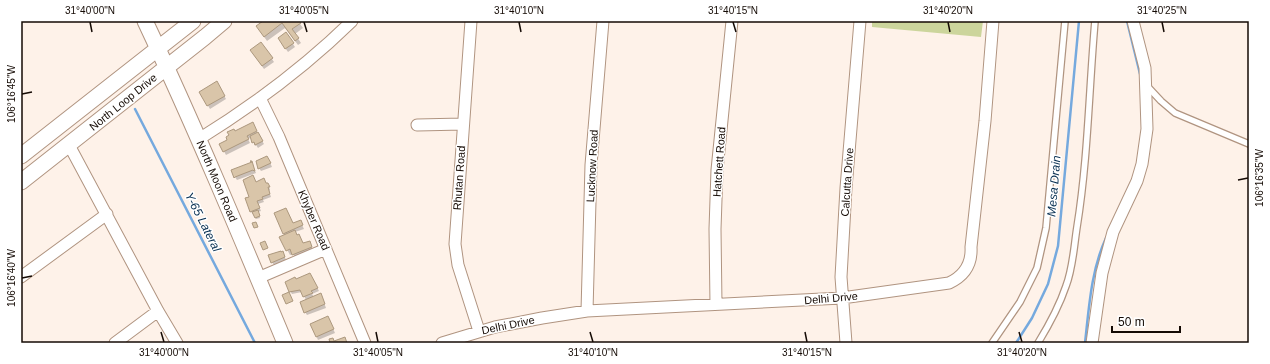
<svg xmlns="http://www.w3.org/2000/svg" width="1270" height="364" font-family="Arial,sans-serif">
<style>
.green{fill:#ccd59c}
.shadow{fill:#0003}
.lines{fill:none;stroke-linecap:round;stroke-linejoin:round}
.stream{stroke:#75a9de;stroke-width:2.5}
.building{fill:#d9c5a9;stroke:#ac987e}
.lane-casing{stroke:#b09480;stroke-width:8}
.street-casing{stroke:#b09480;stroke-width:13}
.secondary-casing{stroke:#b09480;stroke-width:17}
.lane{stroke:#fff;stroke-width:5.5}
.street{stroke:#fff;stroke-width:11}
.secondary{stroke:#fff;stroke-width:15}
.ticks{fill:none;stroke:#140a04;stroke-width:1.5}
.labels{text-anchor:middle;stroke-width:3;stroke-linejoin:round;paint-order:stroke}
.street-label{font-size:11px;fill:#140a04;stroke:#fff}
.water-label{font-size:12px;font-style:italic;fill:#072f51;stroke:#fff}
.neatline{fill:none;stroke:#140a04;stroke-width:1.5}
.ticks-label{font-size:10px;text-anchor:middle;fill:#140a04}
</style>
<rect width="100%" height="100%" fill="#fef2e9"/>
<path class="green" d="M872,21h111l-2,16 -109,-10z"/>
<path class="shadow" d="M266,21h32l5,7 -8,6 6,9 -3,2 -13,-17 -18,13 -7,-10z
M281,42l12,2 2,3 -7,5z
M253,54l19,5 2,3 -10,7z
M217,83l9,16 -16,10 -10,-17z
M252,124l12,20 -6,4 -2,-3 -1,1 -4,-9 -3,2 2,4 -24,12 -6,-11 8,-4 7,-8z
M269,160l3,7 -11,4 -2,-3z
M253,166l3,7 -19,7 -2,-3z
M256,183l10,1 3,3 1,3 -1,1 2,6 -8,3 1,2 -6,2 3,7 -3,1 2,6 -4,1 -2,-5h-1l-2,-3v-14z
M293,225h9l2,4 -9,3 8,12 6,-2 5,10 -18,7 -3,-5 -3,1 -10,-18 5,-2 -2,-2z
M284,255l2,5 -12,5 -2,-3z
M310,274l9,17 -7,3 2,3h8l4,11 -19,7 -2,-3 1,-12 -4,-8 -10,2 -2,-3 6,-11z
M329,320l6,13 -17,7 -7,-16z"/>
<g class="lines">
<path class="stream" d="M1127,21l13,53
M135,109l120,234
M1016,343l16,-25 16,-34 10,-38 21,-225
M1085,343c4,-35 6,-73 21,-105"/>
</g>
<path class="building" d="M263,21h36l2,2 -9,6 7,9 -4,3 -13,-18 -18,14 -8,-11z
M286,32l8,11 -9,6 -7,-11z
M261,42l12,16 -11,8 -12,-16z
M217,81l8,15 -18,10 -8,-14z
M253,122l4,9 -10,5 2,3 -26,13 -4,-8 8,-4 -1,-3 3,-2 -2,-3 7,-3 1,2z
M258,132l5,9 -8,4 -1,-3 -2,1 -2,-7z
M267,156l4,7 -13,6 -2,-8z
M250,161h2l3,10h-1l-1,-1 -18,7 -1,1 -3,-8 21,-8z
M253,175l3,7 8,-4 2,5h2l2,4h-2l2,7 -8,3 1,2 -6,2 3,7 -10,4 -5,-14 4,-1 -6,-17z
M286,208l7,15 8,-3 2,5 -20,9 -9,-21z
M258,210l2,6 -5,2 -3,-6z
M256,222l2,5 -4,1 -2,-5z
M295,230l2,5 2,-1 4,9 7,-2 2,6 -20,8 -2,-6 -4,2 -7,-14z
M265,241l3,7 -5,2 -3,-7z
M281,251v1l2,-1 2,6 -14,6 -3,-8z
M310,273l8,15 -7,3 2,2 -10,4 -3,-7 -11,2 -4,-10 10,-5 1,2z
M289,292l4,9 -7,3 -4,-9z
M321,293l4,11 -21,9 -4,-11z
M328,316l6,13 -18,8 -6,-13z
M345,337l2,6h-17l-1,-4 4,-1 1,3z"/>
<g class="lines">
<g class="lane-casing">
<path id="lane" d="M1147,86l14,15 14,12 74,31
M992,343l28,-41 17,-34 9,-40 19,-207
M1038,343c11,-18 21,-36 28,-57 7,-18 8,-40 11,-59 11,-68 12,-138 18,-206"/>
</g>
<g class="street-casing">
<path id="street" d="M471,21l-16,223 3,21 21,66
M260,98l19,39 86,206
M417,125l46,-1
M199,139c55,-34 107,-73 153,-118
M69,145l89,166 19,32
M21,277l86,-63
M258,278l68,-29
M716,304l-1,-75 2,-59 15,-149
M587,311l4,-146 12,-144
M115,343l43,-32
M442,343l53,-16 47,-9 45,-7 255,-13 107,-15c15,-7 23,-19 22,-36l14,-126 8,-100
M846,343l-5,-66 5,-89 14,-167
M1092,343l10,-70 11,-41 24,-51 5,-17 5,-35 -2,-61 -12,-47"/>
</g>
<g class="secondary-casing">
<path id="secondary" d="M145,21c50,106 95,214 140,322
M21,156l172,-135
M21,182l184,-145 19,-16"/>
</g>
<use href="#lane" class="lane"/>
<use href="#street" class="street"/>
<use href="#secondary" class="secondary"/>
</g>
<path class="ticks" d="M90,22l2,10M304,22l3,10M519,22l2,10M733,22l3,10M948,22l2,10M1162,22l2,10M22,94l10,-2M1238,180l10,-2M22,278l10,-2M161,332l3,10M376,332l2,10M590,332l3,10M805,332l2,10M1019,332l3,10"/>
<g class="labels">
<g class="street-label">
<text transform="translate(123 102) rotate(-39)" y="4">North Loop Drive</text>
<text transform="translate(719 162) rotate(-86)" y="4">Hatchett Road</text>
<text transform="translate(592 166) rotate(-87)" y="4">Lucknow Road</text>
<text transform="translate(459 178) rotate(-86)" y="4">Rhutan Road</text>
<text transform="translate(217 181) rotate(67)" y="4">North Moon Road</text>
<text transform="translate(847 182) rotate(-86)" y="4">Calcutta Drive</text>
<text transform="translate(314 220) rotate(67)" y="4">Khyber Road</text>
<text transform="translate(831 298) rotate(-5)" y="4">Delhi Drive</text>
<text transform="translate(508 325) rotate(-12)" y="4">Delhi Drive</text>
</g>
<g class="water-label">
<text transform="translate(1054 186) rotate(-85)" y="4">Mesa Drain</text>
<text transform="translate(203 222) rotate(63)" y="4">Y-65 Lateral</text>
</g>
</g>
<rect width="1270" height="364" fill="none" stroke="#ffffff" stroke-width="44"/>
<path d="M1112 326v6h68v-6" fill="none" stroke="#140a04" stroke-width="2"/>
<text x="1118" y="326" font-size="12" fill="#140a04" stroke="#ffffff" stroke-width="3" paint-order="stroke">50 m</text>
<rect x="22" y="22" width="1226" height="320" class="neatline"/>
<g class="ticks-label">
<text x="90" y="14">31°40'00"N</text>
<text x="304" y="14">31°40'05"N</text>
<text x="519" y="14">31°40'10"N</text>
<text x="733" y="14">31°40'15"N</text>
<text x="948" y="14">31°40'20"N</text>
<text x="1162" y="14">31°40'25"N</text>
<text transform="translate(11 94) rotate(-90)" y="4">106°16'45"W</text>
<text transform="translate(1259 178) rotate(-90)" y="4">106°16'35"W</text>
<text transform="translate(11 278) rotate(-90)" y="4">106°16'40"W</text>
<text x="164" y="356">31°40'00"N</text>
<text x="378" y="356">31°40'05"N</text>
<text x="593" y="356">31°40'10"N</text>
<text x="807" y="356">31°40'15"N</text>
<text x="1022" y="356">31°40'20"N</text>
</g>
</svg>
